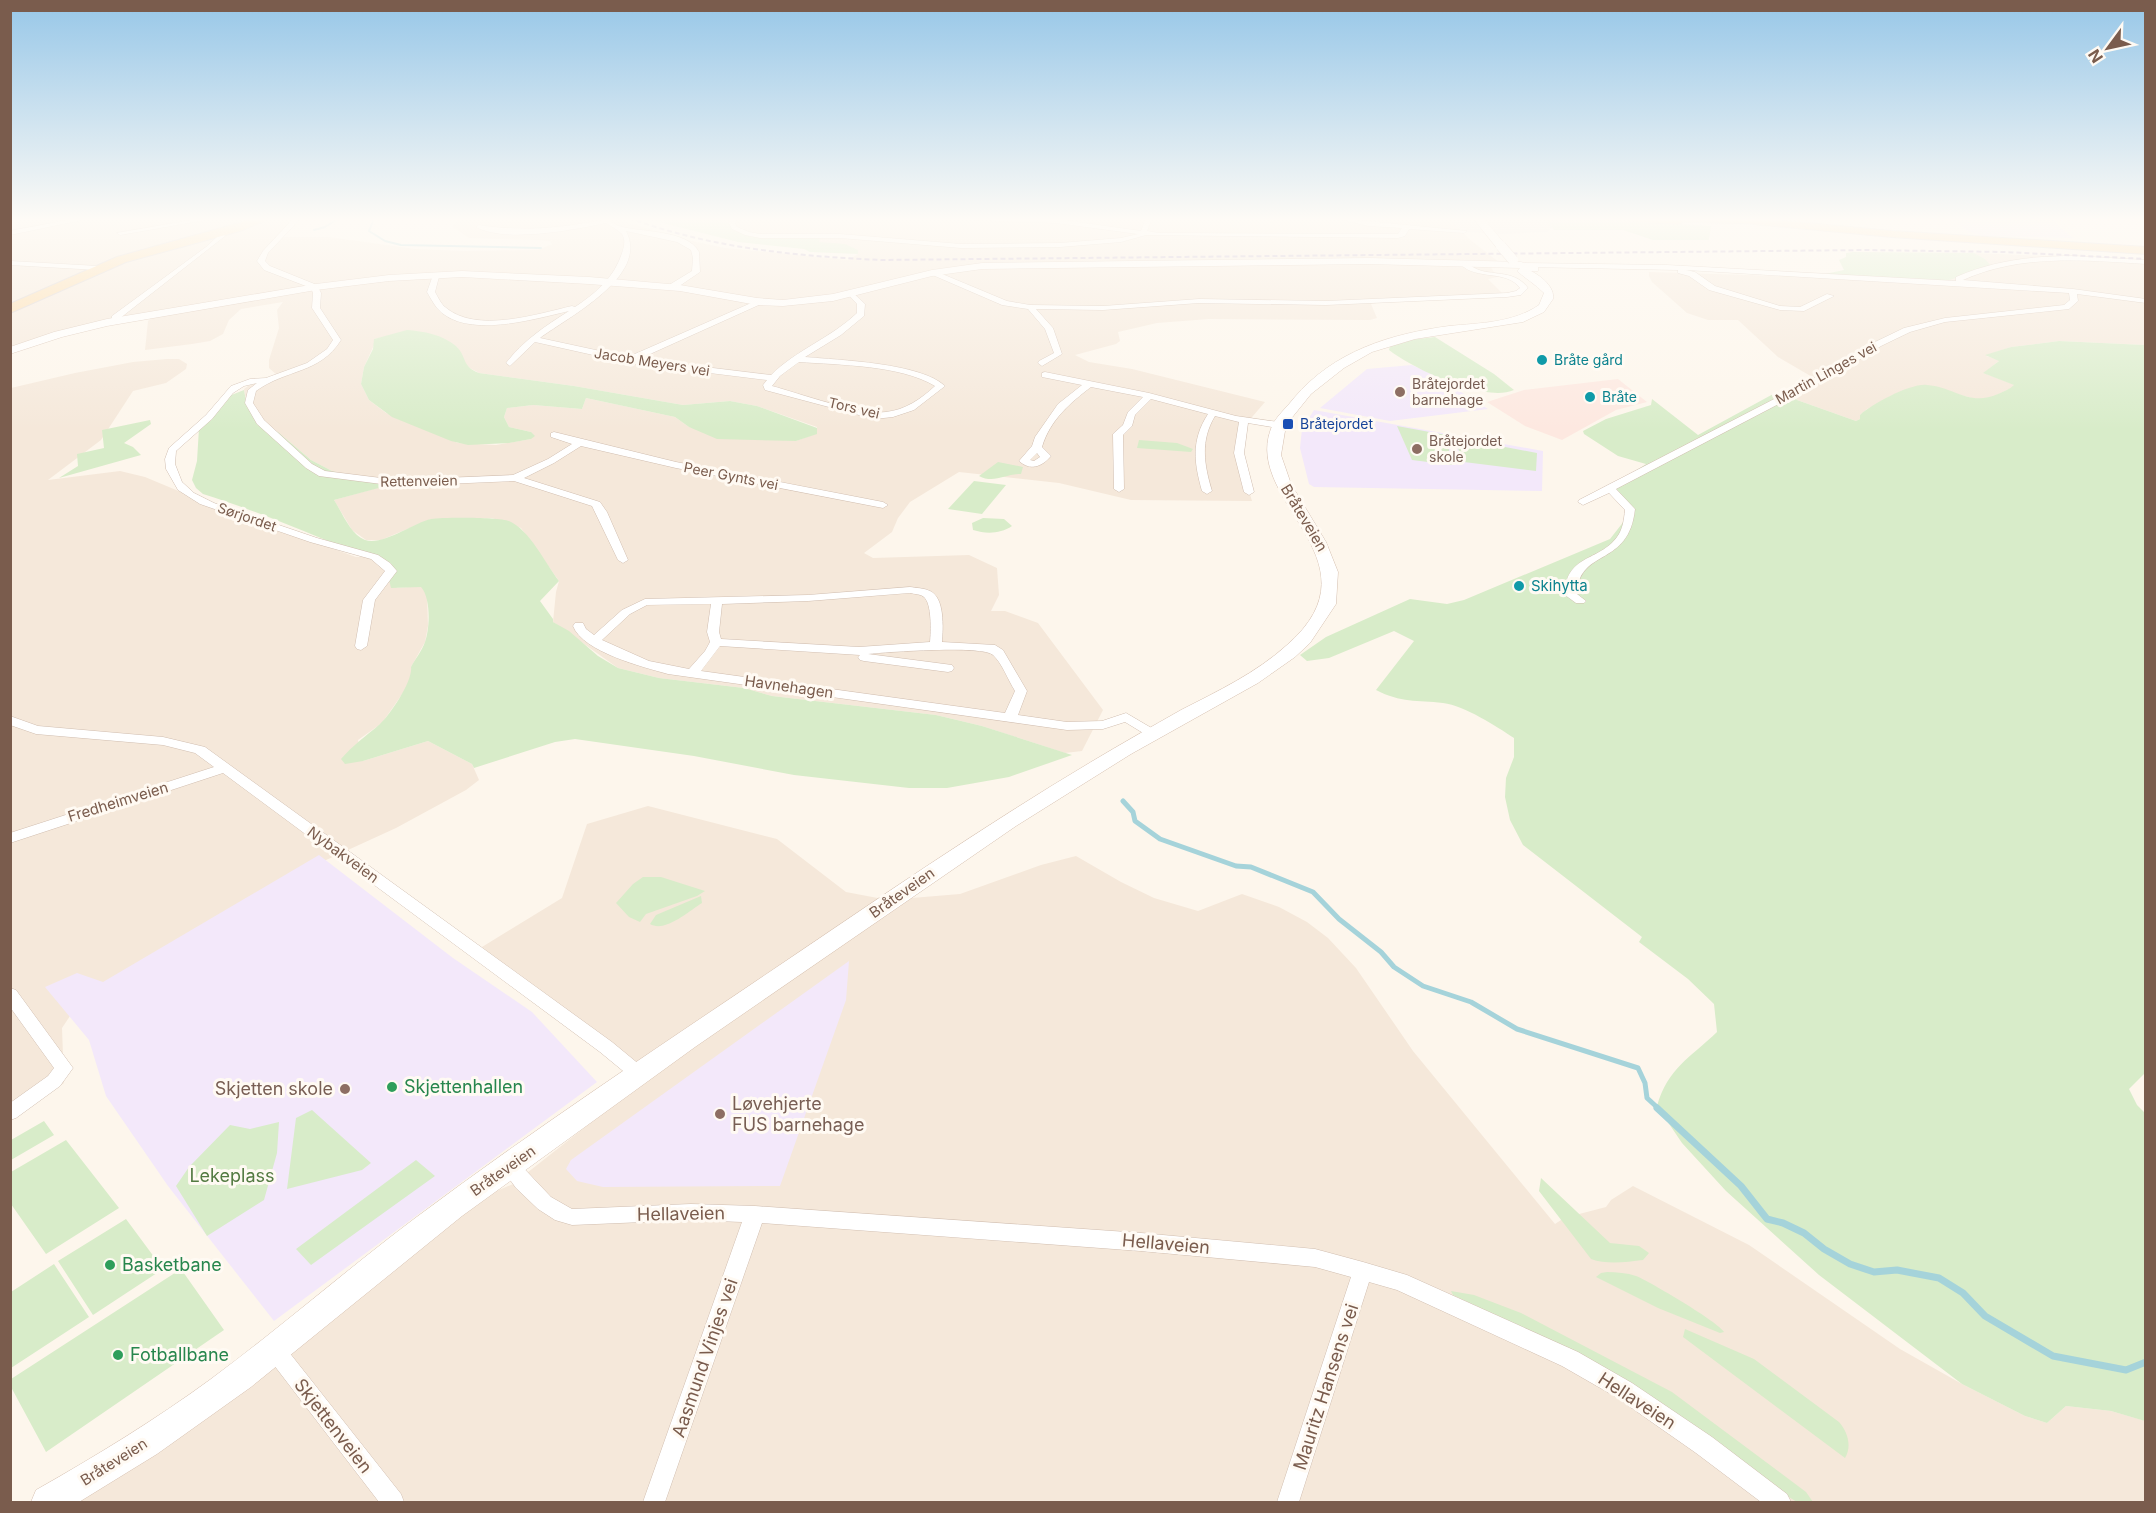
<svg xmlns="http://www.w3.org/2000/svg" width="2156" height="1513" font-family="Inter,sans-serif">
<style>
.residential{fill:#f5e8da;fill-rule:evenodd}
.commercial{fill:#fde8e0}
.industrial{fill:#efe9e4}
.education{fill:#f3e8fa}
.green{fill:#d8ecc9}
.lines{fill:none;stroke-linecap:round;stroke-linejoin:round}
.stream-far2{stroke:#a5d3da;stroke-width:2}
.stream-far1{stroke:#a5d3da;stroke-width:5}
.stream{stroke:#a5d3da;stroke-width:7}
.street-casing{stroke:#d1beb0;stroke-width:1}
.secondary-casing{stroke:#d6c0b0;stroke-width:1}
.primary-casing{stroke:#dad1cd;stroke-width:2}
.street{fill:#fff;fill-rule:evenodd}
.secondary{fill:#fff;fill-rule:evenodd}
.primary{fill:#fbd9a5;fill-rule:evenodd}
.rail{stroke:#b9a8c9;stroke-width:2;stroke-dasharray:5 3;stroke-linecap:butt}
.secondary-bridge-casing{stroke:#d6c0b0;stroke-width:11;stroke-linecap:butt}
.secondary-bridge{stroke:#fff;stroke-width:10}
.culture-dot{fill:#0f9aa8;stroke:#fffaf3;stroke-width:2}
.education-dot{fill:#8d6e63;stroke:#fffaf3;stroke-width:2}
.transit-dot{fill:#1a4fb4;stroke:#fffaf3;stroke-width:2}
.leisure-dot{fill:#2e9e5b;stroke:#fffaf3;stroke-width:2}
.labels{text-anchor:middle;stroke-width:6;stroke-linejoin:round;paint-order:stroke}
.far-culture-label{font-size:14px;fill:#0d838f;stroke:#fffaf3;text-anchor:start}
.far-street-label{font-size:14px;fill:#7a5c4d;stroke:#fffaf3}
.far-education-label{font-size:14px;fill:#785e54;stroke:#fffaf3;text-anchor:start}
.far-transit-label{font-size:14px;fill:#164399;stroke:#fffaf3;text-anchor:start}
.street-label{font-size:15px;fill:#7a5c4d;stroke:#fffaf3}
.culture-label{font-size:15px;fill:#0d838f;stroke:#fffaf3;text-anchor:start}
.near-leisure-label{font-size:18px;fill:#27864d;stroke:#fffaf3;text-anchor:start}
.near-education-label{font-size:18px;fill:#785e54;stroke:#fffaf3;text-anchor:end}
.near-park-label{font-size:18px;fill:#537a41;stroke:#fffaf3}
.near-street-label{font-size:18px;fill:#7a5c4d;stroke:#fffaf3}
</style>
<rect width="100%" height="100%" fill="#fdf6ec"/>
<path class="residential" d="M11,218h280l2,6 -10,13h46l86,12 48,2 75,-1 14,-6 -2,-3 -12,-1 -69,-2 -16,-11v-3l10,-6h149l75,22 38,8 123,12 10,-6 -33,-11 -77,-9 -14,-7 -1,-8 717,-1 18,20 32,25 -10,3 7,11 -9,2 16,16 -123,7 -10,2 6,14 -7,2 -161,-1 -52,4 -39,9 2,9 -4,3 -41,11 14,7 43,7 133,33 -19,22 -7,22 4,26 9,29 -121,-1 -72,-17 -100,-11 -49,30 -12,16 -6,14 -28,21 9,5 96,-3 28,13 2,27 -8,16h14l33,12 65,87 -21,41 -17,2 -83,-27 -46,-11 -164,-19 -28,-8 -85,-10 -41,-10 -65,-46 3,-30 3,-11 -38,-53 -29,-10 -61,1 -50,21h-15l-14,-10 -18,-30 50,-14 -52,-15 -21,-11 -33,-28 -19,-11 -13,-20 -2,-12 4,-3 30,-10 -9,-8v-8l10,-32 -2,-18 6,-8 -42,7 -12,11 -6,14 -13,7 -18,3 -47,6 3,-29 5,-5 -45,7 -97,28zM415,331l32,10 10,6 9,19 13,7 95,13 109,19 47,-4 27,5 60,21v6l-21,8 -107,-14 -14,-10 -89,-19 -4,11 -49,-4 -26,3 -3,9 5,10 22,5v7l-35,6 -38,-2 -72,-30 -17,-13 -8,-16 3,-17 10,-22v-6z
M1974,253l171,7v85l-86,-4 -48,6 -25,9 14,4 -16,13 31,12 -4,3 -18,9 -14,3 -22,-6 -45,-6 -45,21 -7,6v4l-4,2 -59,-21 -4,-4 21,-18 -36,-21 -40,-37h-30l-21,-7 -35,-31 -3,-6v-4l167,5 169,-18z
M167,359h12l8,5 -1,5 -20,14 -33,8 -32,49 -53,40 72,-9 25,6 67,28 144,52 19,-1 22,32 25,-2 5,8 1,32 -3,16 -14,25 2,3 -6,17 -25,36 -24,17 5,21 65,-20 44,23 7,16 -13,10 -70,38 -83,38 -241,147 -10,15 2,55 -53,35v-730l64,-15 58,-11z
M648,806l129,33 69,53 42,8 72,-6 81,-29 35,-9 45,26 33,16 44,13 44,-17 37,13 28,15 21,16 28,30 57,83 142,173 9,-6 42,-11 5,-7 22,-14 116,59 151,104 62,35 63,32 22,7 19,-17 45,5 35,10 -1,81h-2102l58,-32 372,-269 40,-17 133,-105 -164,-132 80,-49 25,-74z"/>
<path class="commercial" d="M1618,379l29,23 -31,8 -54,30 -37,-14 -38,-24 37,-12z"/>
<path class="industrial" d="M1450,218h113l-16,14 -46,2 -38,-2z"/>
<path class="education" d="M1951,218h88l13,2 21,18 -89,-2 -15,-4z
M1412,365l22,10 54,34 -98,12 -70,-13 47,-39z
M1314,410l229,41 -1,40 -228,-4 -5,-3 -9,-36 2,-19z
M319,855l134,103 79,54 65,70 -323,239 -106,-135 -62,-90 -17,-56 -44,-53 32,-14 26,9z
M849,961l-3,39 -66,186 -177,1 -26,-6 -11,-12 5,-9z"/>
<path class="green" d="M643,218h95l-5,1 1,8 14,6 72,4 -1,5 26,2 13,6v4l-48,-2 -6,-3 -66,-7z
M1544,218h45l122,8 -2,14h-56l-30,-10h-69z
M1853,252l121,1 11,6 7,8 -46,14 -126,-6 24,-5 -5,-10 7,-3v-4z
M407,330c16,1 36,5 49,16 12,12 5,20 23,27l95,13 109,19 47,-4 27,5 60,22v6l-21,7 -79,-2 -28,-12 -14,-10 -89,-19 -4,11 -49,-4 -26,3 -3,9 5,10 22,5 4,4 -4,3 -22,4 -41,2 -17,-4 -59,-24 -23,-17 -8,-16 3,-17 9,-18 1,-10z
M1435,337l59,37 20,16c-30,13 -100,-21 -125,-40l2,-8z
M2059,341l86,4 1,727 -17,17 8,16 9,9 -1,307 -34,-10 -45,-5 -19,17 -22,-7 -63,-32 -143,-109 -93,-84 -44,-48 -25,-37c11,-38 33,-48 60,-74l-3,-28 -26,-25 -49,-37 3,-5 -119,-92 -13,-25 -5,-23 1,-19 8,-21v-19c-18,-12 -49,-32 -71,-35 -26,-3 -42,0 -67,-13l38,-49 -20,-10 -65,27 -22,3 -7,-6 26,-18 84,-38 37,5 17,-4 146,-61 18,-23 -15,-30 33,-22 -28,-8 -34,-22 -1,-3 23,-12 45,-14 1,-6 46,36 77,-42 18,3 4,4 59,21 4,-2v-4c12,-11 51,-32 67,-30 28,2 42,22 71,9 6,-3 12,-5 16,-9l-31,-12 16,-12 -14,-6 26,-8z
M244,390l2,11 13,20 19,11 33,28 21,11 54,15 -52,14c8,12 16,34 31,40 18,6 48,-17 66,-21 11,-2 69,-2 78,2 21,9 36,42 50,60l-19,20 13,18v3l16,9 29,25 20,12 41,10 85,10 28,8 164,19 46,11 90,29 -63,22 -62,11h-38l-115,-13 -100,-19 -119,-17 -20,3 -81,26 -2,-4 -44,-23 -65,20 -18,3 -4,-5c12,-14 25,-23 39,-35 10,-9 33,-43 31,-57 4,-8 11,-16 14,-25 5,-14 6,-44 -4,-55l-30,1 -6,-25c-61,-22 -120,-50 -182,-69l-7,-6 -4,-8 5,-19 2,-33 25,-30z
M150,420l1,4 -27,19 9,4 8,8 -82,23 19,-12 -1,-12 27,-6 -2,-18z
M1397,426l49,9 6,30 -40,-5z
M1453,437l84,16 -1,18 -72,-9z
M1139,440l38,3 16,6 -2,3 -54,-4z
M998,462l25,5 -2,7c-16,0 -27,10 -42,2z
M974,481l32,4 -24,29 -34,-5z
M983,518l21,1 8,7c-12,8 -26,8 -39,4l-1,-7z
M643,877h18l44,14 -8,5 -51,18 -6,8 -11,-5 -13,-14 17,-19z
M701,896l1,7c-13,8 -37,30 -52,21l6,-9z
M312,1110l59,53 -9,7 -75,19 9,-71z
M44,1121l10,14 -43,25v-20z
M279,1122l-2,31 -13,47 -57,36 -31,-50 13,-19 41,-42 20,4z
M66,1140l53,68 -73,46 -35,-50v-32z
M416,1160l19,16 -124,89 -15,-16z
M1541,1178l69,65 29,3 10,7 -6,7c-16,2 -36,5 -52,-1l-52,-68z
M126,1219l37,50 -70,46 -35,-54z
M54,1264l35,53 -78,51v-76z
M181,1269l43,61 -178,122 -35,-65v-8z
M1607,1272c10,0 20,1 29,4 13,5 84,47 88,56l-4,1 -62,-25 -62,-31 5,-4z
M1451,1291l23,4 47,18 151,79 134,100 7,10h-16l-298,-185 -46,-22z
M1685,1329l69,30 85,63c9,10 13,25 6,36l-162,-121z"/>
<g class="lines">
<path class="stream-far2" d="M371,218l2,3 -4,10 16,10 16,4 140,3
M314,230l11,-3 14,-9"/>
<path class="stream-far1" d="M1123,801l10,11 2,9 25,18 76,27 15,1 62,25 26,27 42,33 13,15 29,19 48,16 46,27 121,39 7,15 2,15 12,11"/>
<path class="stream" d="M1657,1108l84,78 26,33 16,4 21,10 20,16 26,15 24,8 23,-2 42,8 24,15 22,23 68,40 73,14 20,-8"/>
<g class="street-casing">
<path id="street" d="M79,218h13l-82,17v-4z
M203,218h14l-97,17 -3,-2z
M294,218h7l-33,35 -3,8 5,5 47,19 4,8 -1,15 21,32c-21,34 -55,29 -85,51l-3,12 11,17 48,44 13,7 72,9 116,-5 35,-16 24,-15 -21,-7v-4l3,-1 122,30 207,40 5,3 -5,3 -207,-40 -95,-22 -27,17 -30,15 76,24 7,10 21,48 -5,3 -5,-3 -26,-54 -78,-25 -117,5 -78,-10 -13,-8 -49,-44 -12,-21 3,-13 9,-7 -13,3 -11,7 -21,26 -36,32 -1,13 7,18 12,11 20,10 103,35 61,17 12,8 7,8 -22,29 -8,46 -6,4 -4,-1 -2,-3 8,-46 22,-29 -14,-12 -61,-17 -110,-38 -22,-14 -12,-21 -1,-10 4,-11 37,-33 25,-29 19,-7 16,-1 41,-15 20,-14 6,-9 -21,-32 1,-15 -2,-5 -47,-18 -7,-9 6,-10z
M731,218h6l-2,5 2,4 12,5 11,2h80l121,10 99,-1 61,-5 17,-4 -82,-11 -83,-3 -3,-2 86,1 85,12 5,-13h6l-5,13 12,2 239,1 4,-6 -34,-2 -32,-8 131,13 -3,2 -55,-4 -4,7 -7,2 -252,-3 -25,7 -61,5 -99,1 -121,-10h-80l-15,-3 -13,-6 -3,-6z
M607,219c4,2 8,6 12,7 22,7 68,3 80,26l1,20 -25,17h-6v-4l23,-14 1,-13 -2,-8 -14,-8 -51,-11c24,45 -58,86 -86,107l88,19 130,-57 4,2 -1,2 -122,55 132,16c25,-25 60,-37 86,-62v-9l-10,-11 4,-2 14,13 -1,12 -23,19 -36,22c34,3 116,6 140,29l-31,24 -21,7 -19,2 -109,-29 -2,-5 4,-5 -138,-17 -94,-21 -25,24 -4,-3c17,-22 39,-37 63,-52 -34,8 -105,29 -132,-3 -4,-5 -7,-11 -10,-16l6,-17 7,-2 -5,19c3,5 6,12 10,15 31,27 92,7 127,-1l3,1c21,-14 39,-29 47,-54 2,-6 4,-13 0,-19 -4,-4 -11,-8 -16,-11 -33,7 -101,20 -130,4l3,-2c44,7 84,3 128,-6zM799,362c41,3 101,3 136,24 -14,13 -30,24 -49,26 -24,4 -88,-19 -114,-26l8,-10z
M219,233h4l2,3 -106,83 -2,5h-6l1,-8 94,-69 12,-11z
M2075,256l71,4v4c-62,-4 -125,-10 -183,16l110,9 73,10v4l-69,-9 1,7 -9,8 -124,13 -35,10 -29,14 -41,26 -224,117 19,20c-6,58 -54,39 -58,82v3l9,7 -2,2h-8l-11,-8c0,-41 34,-33 52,-58 6,-8 7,-18 8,-27l-16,-17 -26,12 -5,-3 1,-2 255,-132 41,-26 29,-14 41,-10 119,-13 6,-5 -1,-7 -383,-23 9,2 20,14 65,20 20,1 27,-13 7,2 -30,15 -24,-1 -71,-20 -20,-14 -11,-3v-3l-150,-3h-3v-4l142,2 289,16v-4c39,-17 77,-21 119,-21z
M10,261l88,5 4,2 -4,2 -88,-5z
M1464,262c6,3 11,7 18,9 18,4 34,1 46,17l-7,7 -14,2 -181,8 -127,-2 -96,7 -67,-1 17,19 9,26 -20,12 -4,-3 1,-2 15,-8 -9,-24 -17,-20 -26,-4 -74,-32 7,-2 72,30 23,4 73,1 96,-7 127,2 181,-8 9,-2 4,-3c-14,-19 -43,-7 -60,-24z
M1045,372l104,21 87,23 42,6 5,3 -5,3 -30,-5 -4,30 10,39 -5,3 -5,-3 -10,-39 5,-31 -24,-6c-15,25 -11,48 -3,75l-5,3 -5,-3c-8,-28 -11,-51 6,-77l-57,-15 -16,16 -3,11 -9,9 1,54 -5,3 -5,-3 -1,-55 10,-9 5,-13 15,-15 -52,-10c-21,16 -41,33 -49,60l9,9c-9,11 -21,15 -32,5l13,-15 3,-9 23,-33 24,-19 -40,-8v-4zM1037,453l3,4 -6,4 -4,-1z
M910,587c6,1 14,1 20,4 15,7 13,37 12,51l53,3 8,5 24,41 -9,24 49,7 35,-1 24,-8 34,20 -2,3h-10l-23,-14 -22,7 -36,1 -399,-56c-25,-7 -85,-22 -95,-48l2,-3h8l3,6 8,6 28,-25 23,-11 163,-4zM910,593c4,1 11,1 14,4 8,7 7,35 6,45l-71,5 -138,-8 -2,-7 3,-28 86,-3zM711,604l-4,28 3,10 -5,9 -16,18 -40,-8 -47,-21 28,-26 17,-9zM720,646l140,9 -2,2 2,3 4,1 84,11 4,-1 2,-3 -2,-3 -84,-11c19,-2 115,-9 125,1 9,8 15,25 22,36l-10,22 -304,-42z
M10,716l28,10 125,11 42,10 407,295 34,28 3,5 -3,5 -6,2 -6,-2 -34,-28 -377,-279 -213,70v-10l204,-66 -19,-14 -32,-8 -127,-11 -26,-9z
M10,988l6,2 57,78 -13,18 -44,32 -6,2v-17l38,-27 6,-8 -44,-61z
M509,1158l7,2 35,37 21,12 119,-5 64,2 386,27 174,16 48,13 44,13 171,77 54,31 80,54 75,57 4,8h-30l-65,-49 -80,-56 -54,-31 -165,-76 -28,-8 -70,220h-22l74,-225 -36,-10 -174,-16 -379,-28 -97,279h-22l99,-280 -51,-2 -119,5 -17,-5 -17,-11 -22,-21 -16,-22 2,-6z
M274,1339l7,3 120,152 3,8h-25l-112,-146 -4,-7 4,-7z"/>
</g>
<g class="secondary-casing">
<path id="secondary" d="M1473,218h10l22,26v4h-8z
M1369,258l152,4 17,5v4h-7c10,5 24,16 22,28l-9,13 -21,10 -108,17 -43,13 -28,16 -33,26 -25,31 -5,30 10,29 35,58 12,30 -2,32 -26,39 -15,14 -37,26 -127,71 -115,72 -321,221 -233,169 -211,171 -94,67 -78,48h-48l5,-12c60,-34 119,-70 175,-111 69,-51 134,-108 203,-160 116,-87 237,-167 357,-248 105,-71 211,-144 320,-209 30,-18 60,-35 90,-52 37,-19 75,-37 106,-65 100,-87 -53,-146 -13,-223 5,-8 14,-16 20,-24 40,-47 96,-64 155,-72 31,-3 64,-3 90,-21l5,-12c-9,-9 -18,-14 -27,-22l3,-3 -151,-4 -387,5 -50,7 -99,25 -50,5 -26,-1 -77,-14 -91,-7 -127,-7 -73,4 -73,9 -209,36 -45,11 -52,17v-7l44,-15 53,-13 209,-35 73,-9 73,-4 127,6 91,8 77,13 26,2 50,-6 99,-24 50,-7z"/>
</g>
<g class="primary-casing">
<path id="primary" d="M257,218h15l-32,13 -114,31 -116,51v-9l107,-47z
M1625,218h130l137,13 254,16v7l-254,-17 -149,-14 -60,-1 -5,2 -48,-3z"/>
</g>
<use href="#street" class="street"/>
<use href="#secondary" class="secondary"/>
<use href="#primary" class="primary"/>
<path class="rail" d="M629,218c82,30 165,38 252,42l985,-10 138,2 142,7"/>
<g class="secondary-bridge-casing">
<path id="secondary-bridge" d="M1501,246l12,14"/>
</g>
<use href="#secondary-bridge" class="secondary-bridge"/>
</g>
<linearGradient id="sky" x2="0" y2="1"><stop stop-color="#97c7e8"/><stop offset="0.51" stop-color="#fefbf6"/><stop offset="1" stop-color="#fefbf6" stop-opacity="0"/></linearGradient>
<rect width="2156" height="430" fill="url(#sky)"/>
<g class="culture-dot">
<circle cx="1542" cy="360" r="6"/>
<circle cx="1590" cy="397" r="6"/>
<circle cx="1519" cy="586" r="6"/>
</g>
<g class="education-dot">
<circle cx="1400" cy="392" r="6"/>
<circle cx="1417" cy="449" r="6"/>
<circle cx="345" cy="1089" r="6"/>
<circle cx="720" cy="1114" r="6"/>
</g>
<rect class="transit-dot" x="1282" y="418" width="12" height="12" rx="3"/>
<g class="leisure-dot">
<circle cx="392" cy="1087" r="6"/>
<circle cx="110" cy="1265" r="6"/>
<circle cx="118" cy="1355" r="6"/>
</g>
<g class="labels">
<g class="far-culture-label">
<text x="1554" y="365">Bråte gård</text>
<text x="1602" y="402">Bråte</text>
</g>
<g class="far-street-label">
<text transform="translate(652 362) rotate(9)" y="5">Jacob Meyers vei</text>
<text transform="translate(1826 373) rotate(-29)" y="5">Martin Linges vei</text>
<text transform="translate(854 408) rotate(13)" y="5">Tors vei</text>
<text transform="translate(731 476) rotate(11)" y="5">Peer Gynts vei</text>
<text transform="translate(419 481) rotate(-1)" y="5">Rettenveien</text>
<text transform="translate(247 517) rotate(19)" y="5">Sørjordet</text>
</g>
<g class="far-education-label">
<text x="1412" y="389">Bråtejordet<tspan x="1412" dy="16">barnehage</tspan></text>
<text x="1429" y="446">Bråtejordet<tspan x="1429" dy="16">skole</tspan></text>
</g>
<g class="far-transit-label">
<text x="1300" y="429">Bråtejordet</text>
</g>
<g class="street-label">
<text transform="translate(1304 518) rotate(59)" y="5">Bråteveien</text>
<text transform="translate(789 687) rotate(8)" y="5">Havnehagen</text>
<text transform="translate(118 802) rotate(-17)" y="5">Fredheimveien</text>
<text transform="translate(343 855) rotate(36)" y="5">Nybakveien</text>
<text transform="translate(902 893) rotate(-35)" y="5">Bråteveien</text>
<text transform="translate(503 1171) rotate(-35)" y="5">Bråteveien</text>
<text transform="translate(114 1462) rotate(-32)" y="5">Bråteveien</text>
</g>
<g class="culture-label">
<text x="1531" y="591">Skihytta</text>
</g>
<g class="near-leisure-label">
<text x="404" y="1093">Skjettenhallen</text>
<text x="122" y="1271">Basketbane</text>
<text x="130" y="1361">Fotballbane</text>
</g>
<g class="near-education-label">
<text x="333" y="1095">Skjetten skole</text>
<text x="732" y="1110" text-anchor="start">Løvehjerte<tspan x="732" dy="21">FUS barnehage</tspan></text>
</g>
<g class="near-park-label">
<text x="232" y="1182">Lekeplass</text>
</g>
<g class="near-street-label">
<text transform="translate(681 1214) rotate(-1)" y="6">Hellaveien</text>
<text transform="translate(1166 1244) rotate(5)" y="6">Hellaveien</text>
<text transform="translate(705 1358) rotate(-71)" y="6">Aasmund Vinjes vei</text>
<text transform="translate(1326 1387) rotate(-72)" y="6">Mauritz Hansens vei</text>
<text transform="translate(1637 1401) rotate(33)" y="6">Hellaveien</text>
<text transform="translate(333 1426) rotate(52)" y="6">Skjettenveien</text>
</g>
</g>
<rect width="2156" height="1513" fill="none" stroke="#7a5c4d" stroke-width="24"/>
<g transform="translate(2108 48) rotate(237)" stroke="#fffaf3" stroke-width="4.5" paint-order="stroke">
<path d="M0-4.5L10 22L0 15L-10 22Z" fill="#7a5c4d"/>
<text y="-9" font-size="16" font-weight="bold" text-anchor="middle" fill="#7a5c4d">N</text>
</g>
</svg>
